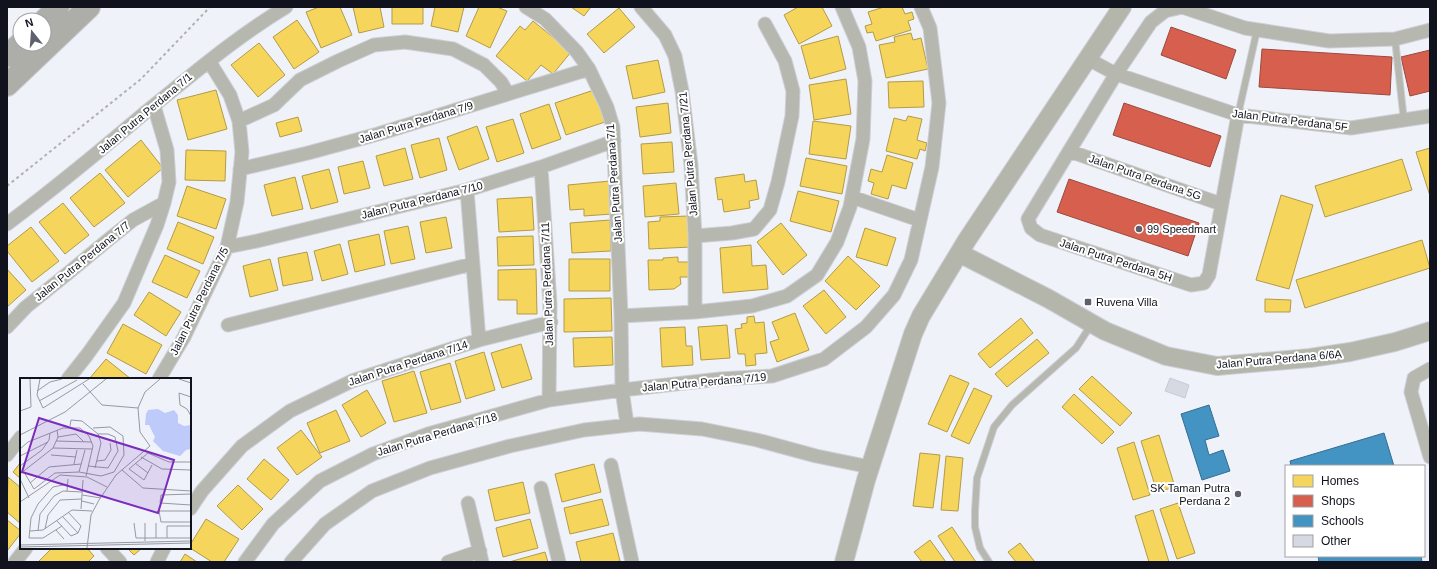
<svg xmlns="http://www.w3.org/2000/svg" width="1437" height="569" font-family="Arial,sans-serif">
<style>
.homes{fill:#f6d55c;stroke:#b19b49}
.shops{fill:#d6604d;stroke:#9b493f}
.schools{fill:#4393c3;stroke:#346d92}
.building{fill:#d6d8e2;stroke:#c8cbd5}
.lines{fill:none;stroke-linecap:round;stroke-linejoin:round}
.lane-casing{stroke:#cdcfd6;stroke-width:8}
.street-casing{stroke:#cdcfd6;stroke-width:15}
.secondary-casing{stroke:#cdcfd6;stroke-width:20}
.highway-casing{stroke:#cdcfd6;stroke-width:24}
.path{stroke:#b1b2ae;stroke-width:2;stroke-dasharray:3 3;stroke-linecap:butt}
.lane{stroke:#b6b7ae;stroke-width:6}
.street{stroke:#b6b7ae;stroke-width:13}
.secondary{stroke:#b4b6ab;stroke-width:18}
.highway{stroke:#adaea8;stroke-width:22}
.poi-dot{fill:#5e616b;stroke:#fff;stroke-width:1.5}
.labels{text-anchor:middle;stroke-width:4;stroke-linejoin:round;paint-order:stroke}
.street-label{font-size:11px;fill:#10131e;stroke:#fff}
.poi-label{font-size:11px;fill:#10131e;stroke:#fff;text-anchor:start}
.inset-road{fill:none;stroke:#9699a2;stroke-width:1}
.view{fill:#7b2cbf;fill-opacity:0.15;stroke:#7b2cbf;stroke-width:2}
.inset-edge{fill:none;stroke:#10131e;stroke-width:2}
</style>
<rect width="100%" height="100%" fill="#f0f2fa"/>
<path class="homes" d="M319,7h21l12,28 -31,13 -15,-36z
M353,7h27l4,20 -25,6z
M392,7h31v17h-31z
M435,7h29l-6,25 -27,-6z
M479,7h18l10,4 -17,37 -24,-12z
M571,7h20l-7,9z
M798,7h24l10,19 -33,18 -15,-29z
M884,7h18l3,7 7,-2 2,7 -6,2 3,9 -35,11 -3,-9 -6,1 -2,-7 7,-2 -4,-12z
M619,8l16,19 -31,26 -17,-19z
M297,20l22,32 -25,17 -21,-32z
M533,21l38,31 -18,22 -12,-9 -14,16 -31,-25 24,-30 5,4z
M911,33l2,7 8,-2 7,31 -42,9 -7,-33 16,-3 -1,-5z
M838,36l8,33 -36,10 -9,-33z
M259,43l26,32 -27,22 -27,-32z
M658,60l7,32 -32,7 -7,-33z
M846,79l5,35 -37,6 -5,-35z
M923,81l1,26 -35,1 -1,-26z
M216,90l11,39 -39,11 -11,-40z
M594,90l11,32 -39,13 -11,-32z
M668,103l3,30 -31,4 -4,-30z
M549,104l12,35 -29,10 -12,-35z
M908,116l14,3 -5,21 10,3 -2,8 -5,-2 -3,10 -31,-8 8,-33 12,3z
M298,117l4,14 -22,6 -4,-14z
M513,119l11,34 -27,9 -11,-35z
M813,121l38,5 -5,33 -37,-5z
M477,126l12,33 -30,11 -12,-33z
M439,138l8,32 -27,8 -9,-33z
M141,140l22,28 -35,29 -23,-27z
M672,142l2,30 -31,2 -2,-30z
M405,148l8,31 -29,7 -8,-30z
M1430,148v48l-14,-44z
M186,150l40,1 -1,30 -40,-1z
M887,155l26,8 -7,26 -14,-4 -4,14 -17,-5 3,-11 -6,-2 3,-12 11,3z
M806,158l41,8 -5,28 -42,-8z
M1402,159l10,31 -87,27 -10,-31z
M363,161l7,27 -26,6 -6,-27z
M329,169l9,33 -27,7 -9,-33z
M100,173l25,30 -31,24 -24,-29z
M744,174l1,8 11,-2 3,19 -10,2 1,7 -26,4 -2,-13 -4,1 -3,-22z
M295,177l8,32 -31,7 -8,-31z
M610,181l2,33 -28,2v-7l-14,1 -2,-25z
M676,183l3,31 -34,3 -2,-31z
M187,186l39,13 -10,30 -39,-13z
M798,191l41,10 -8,31 -41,-11z
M1281,195l32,10 -24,84 -33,-9z
M532,197l2,33 -35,2 -2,-33z
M63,203l26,32 -24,19 -26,-32z
M689,216l2,31 -42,2 -1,-27 12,-1v-4z
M446,217l6,31 -26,5 -6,-31z
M610,220l1,31 -39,2 -2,-30z
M178,222l36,15 -11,27 -36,-15z
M781,223l26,32 -24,20 -26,-33z
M408,226l7,33 -24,5 -7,-33z
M31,227l28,34 -27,21 -25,-31v-5z
M865,228l31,10 -9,28 -31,-9z
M379,234l6,31 -30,7 -7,-31z
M533,236l1,29 -36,1 -1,-29z
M1422,240l8,28 -125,40 -9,-28z
M340,244l8,30 -26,7 -8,-30z
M751,245l1,21 14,-1 2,24 -45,4 -3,-45z
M307,252l6,28 -30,6 -5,-28z
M165,255l35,16 -13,27 -35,-16z
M848,256l32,30 -24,24 -31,-29z
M678,257v5h11v15h-9l1,7 -7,5 -25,1 -1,-30h15v-2z
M270,259l8,31 -28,7 -7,-31z
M569,259h41v32h-41z
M7,269l19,21 -19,17z
M536,269l1,45h-20v-14h-19v-30z
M824,290l22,27 -20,17 -23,-28z
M149,292l32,20 -15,24 -32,-21z
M611,298l1,33 -48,1v-33z
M1265,299l26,1 -1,12h-25z
M795,313l14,37 -32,12 -7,-20 9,-3 -7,-17z
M754,316l1,7 9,-1 3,31 -12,1 1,11 -10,1 -1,-12h-7l-3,-25 7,-1 -1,-4 6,-1v-6z
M1021,318l12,15 -43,35 -12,-14z
M123,324l39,21 -16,29 -39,-21z
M727,325l3,33 -29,2 -3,-33z
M685,327l1,19h6l1,19 -31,2 -2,-39z
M612,337l1,28 -39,2 -1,-29z
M1037,339l12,14 -42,34 -12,-13z
M521,344l11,35 -30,9 -11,-35z
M484,352l11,38 -29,9 -11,-38z
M106,359l25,20h-42z
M450,363l11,39 -30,8 -11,-38z
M414,371l13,42 -33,9 -12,-41z
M950,375l19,8 -22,49 -19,-8z
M1092,376l40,37 -12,13 -41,-37z
M974,388l18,8 -23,48 -18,-8z
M367,390l19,33 -25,14 -19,-32z
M1074,394l40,38 -12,12 -40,-37z
M336,410l14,31 -30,12 -13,-30z
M301,430l21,27 -25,18 -20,-27z
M1159,435l16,52 -18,5 -16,-51z
M1134,442l16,53 -17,5 -16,-52z
M920,453l20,2 -7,53 -20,-2z
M946,456l17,2 -5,53 -17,-1z
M264,459l25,21 -18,20 -24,-21z
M21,462v17l-8,-7z
M594,464l7,28 -39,10 -7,-28z
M8,477l13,11v36l-14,-12z
M523,482l7,31 -35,8 -7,-31z
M238,485l25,24 -21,21 -25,-24z
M602,499l7,26 -39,9 -6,-26z
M1178,503l17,50 -18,6 -17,-50z
M1153,510l16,52h-20l-14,-46z
M206,519l33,20 -15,23h-12l-22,-14v-3z
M530,519l8,29 -35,9 -7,-29z
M7,520l14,11v2l-14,18z
M952,527l24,35h-21l-17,-26z
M613,533l7,28 -5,1h-34l-5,-20z
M930,540l16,22h-24l-8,-10z
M1020,543l15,19h-19l-8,-10z
M52,548h35l7,8 -6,6h-48l-1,-1z
M127,548h15l-8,7z
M545,552l3,10h-39z
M185,554l12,8h-17z"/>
<path class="shops" d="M1171,27l65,23 -10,29 -65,-24z
M1262,49l130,8 -2,38 -131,-8z
M1430,50v41l-20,5 -9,-39z
M1124,103l97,33 -11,31 -97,-32z
M1069,179l130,44 -11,33 -131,-44z"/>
<path class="schools" d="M1209,405l10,31 -14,4 4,15 14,-5 7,21 -28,9 -21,-66z
M1384,433l10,33h-103l-1,-5z
M1318,556h103l1,6h-103z"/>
<path class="building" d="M1170,378l19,7 -4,13 -20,-7z"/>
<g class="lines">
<g class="lane-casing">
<path id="lane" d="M1395,39l9,82
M1238,115l19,-85
M989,562l-9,-14 -5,-21v-16l2,-33 17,-51 18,-22 64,-57 15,-23"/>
</g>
<g class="street-casing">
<path id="street" d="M526,7l19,12 32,33 12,17 18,38 6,20 8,189 1,74 5,34
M641,7l24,28 10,21 7,35 9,74 4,71v76
M1088,59l28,15 122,41 113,13 79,-12
M1238,115l-29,160 -5,8 -13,2 -151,-50 -9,-7 -3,-9 88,-145 35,-52 14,-11 17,-4 63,21 84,13 66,-2 35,-9
M239,121l35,-16 26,-25 38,-19 36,-16 31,-3 48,7 31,16 17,17 7,12
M1069,151l152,53
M541,167l9,137 -1,96
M240,169l68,-16 70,-19 211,-65
M467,190l12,150
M852,197l67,23
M7,224c48,-36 94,-74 140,-113 45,-36 89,-74 139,-104
M695,236l37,-3 22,-4 16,-19 8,-28 14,-66 1,-25 -8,-30 -20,-37
M227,247l30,-6 210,-51 74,-23 73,-26
M621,316l74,-4 57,-6 35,-10 30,-21 20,-33 13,-35 13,-68 2,-58 -6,-34 -17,-40
M228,325l244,-61
M7,327l19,-20 41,-33 41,-34 25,-20 31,-17
M1430,369l-16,9 -3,14 19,65
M68,379l19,-24 37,-52 33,-78 7,-22 5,-21 -2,-32 -13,-44
M159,379l25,-42 43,-90 10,-45 5,-50 -3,-31 -9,-26 -21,-34
M7,455l14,-18
M611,465l21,97
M541,488l18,74
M468,503l14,59
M190,509l12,-18 40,-45 48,-35 62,-30 127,-41 72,-18
M107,548l13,14
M15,562l11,-14
M157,562l7,-14
M245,562l28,-38 47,-43 53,-27 55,-20 121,-34 73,-10 98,-11 52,-3 52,-17 42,-32 28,-32 17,-35 21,-93 7,-64 -9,-75 -9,-21
M291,562l34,-38 47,-33 58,-23 80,-22 74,-16 55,-6 63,5 55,11 59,16 54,11
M448,562l32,-11"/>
</g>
<g class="secondary-casing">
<path id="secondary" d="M959,253l90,46 56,32 61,25 51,10 93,-8 40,-6 45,-10 35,-11
M844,562l22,-82 47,-146 8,-18 46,-76 155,-233"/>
</g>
<g class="highway-casing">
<path id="highway" d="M44,21l14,-14
M7,56l13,-12
M7,85l82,-78"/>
</g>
<path class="path" d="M7,186l134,-107 69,-72"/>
<use href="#lane" class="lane"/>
<use href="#street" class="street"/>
<use href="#secondary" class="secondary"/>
<use href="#highway" class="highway"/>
</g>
<g class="poi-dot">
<circle cx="1139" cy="229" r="4"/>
<rect x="1084" y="298" width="8" height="8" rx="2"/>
<circle cx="1238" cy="494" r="4"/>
</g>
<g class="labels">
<g class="street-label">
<text transform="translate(145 113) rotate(-40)" y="4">Jalan Putra Perdana 7/1</text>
<text transform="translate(1290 120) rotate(7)" y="4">Jalan Putra Perdana 5F</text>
<text transform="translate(416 122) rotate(-17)" y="4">Jalan Putra Perdana 7/9</text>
<text transform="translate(688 154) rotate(-95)" y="4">Jalan Putra Perdana 7/21</text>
<text transform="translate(1145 177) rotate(19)" y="4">Jalan Putra Perdana 5G</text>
<text transform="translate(614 183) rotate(-94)" y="4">Jalan Putra Perdana 7/1</text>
<text transform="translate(422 200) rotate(-14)" y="4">Jalan Putra Perdana 7/10</text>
<text transform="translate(1116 260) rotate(18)" y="4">Jalan Putra Perdana 5H</text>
<text transform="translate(82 261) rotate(-39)" y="4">Jalan Putra Perdana 7/7</text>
<text transform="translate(547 284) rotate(-92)" y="4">Jalan Putra Perdana 7/11</text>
<text transform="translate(199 301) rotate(-64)" y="4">Jalan Putra Perdana 7/5</text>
<text transform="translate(1279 359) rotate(-5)" y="4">Jalan Putra Perdana 6/6A</text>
<text transform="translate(408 363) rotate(-18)" y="4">Jalan Putra Perdana 7/14</text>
<text transform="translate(704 382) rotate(-5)" y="4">Jalan Putra Perdana 7/19</text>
<text transform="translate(437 434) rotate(-17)" y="4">Jalan Putra Perdana 7/18</text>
</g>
<g class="poi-label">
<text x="1147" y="233">99 Speedmart</text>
<text x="1096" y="306">Ruvena Villa</text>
<text x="1230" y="492" text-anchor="end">SK Taman Putra<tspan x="1230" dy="13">Perdana 2</tspan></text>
</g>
</g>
<g transform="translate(20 378)">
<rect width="171" height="171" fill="#f0f2fa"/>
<path d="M138,31l7,4 9,-3 4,5v8l6,3 7,-1v24l-5,1 -6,6 -17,-5 -10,-10 2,-4 -6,-12h-4l1,-11 2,-4z" fill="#becaf9"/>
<path class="inset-road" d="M20,1l-3,16 6,13 46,-29M159,1l12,4M63,6l19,21 36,3M17,13l13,-9 12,-3M19,23l38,-21M0,33l11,-4 -1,-28M171,38l-4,-7 -7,-4 -1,-12 12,4M50,48l1,-6 11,1 16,13 3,9 -6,25M0,57l45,-23 41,-33M38,59l18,-3 8,8M36,63l36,1M33,70l39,1M0,71l8,-7 35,-14h17l9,8 4,10 -7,30M31,77l25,2M0,78l28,-14M121,79l21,12 29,1M77,83l8,-1 6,-10 -1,-7M115,85l13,10M54,86l3,-14M132,87l-8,15 -15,-11 19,-16 21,9h22M0,88l22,-16 7,-10 1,-7M68,88l20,2 10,-17 -3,-14 -7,-3h-10M102,92l21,18 48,3M4,94l10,17 21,-16 24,-1 22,4 13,-4 10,-17 -1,-19 -13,-9 -17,1M59,94l6,-22M0,96l33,-26 5,-11 -1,-7M0,101l9,19M10,105l19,-16 32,-3M47,113l1,-12M171,116l-30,1 -1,8 31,2M62,117l19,3M62,123l12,3M0,124l40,-27 27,2 20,10M61,131l2,-29M171,133h-32l2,11h30M42,138l16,17M37,143l14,15 7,-3 3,-7 -13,-14M114,145l2,15h55M125,145v18M136,145v15M42,148l-19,12h-14l2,-20 7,-14 15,-17 15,-3M25,151l3,-14 12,-15 22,-1M36,152l8,9M10,153l13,-1 29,-20 20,1M18,153l2,-17 14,-18 9,-5 19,1M147,160v-12h24M0,167l171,-4M0,169l171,-4M67,170l4,-33 8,-15 17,-25 34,-29 -10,-14 -2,-24 7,-16 15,-13"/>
<path class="view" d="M19,40l135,42 -16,53 -136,-41z"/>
<rect width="171" height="171" class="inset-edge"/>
</g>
<rect width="1437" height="569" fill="none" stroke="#10131e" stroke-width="16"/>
<rect x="1285" y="465" width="140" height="92" fill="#ffffff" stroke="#9fa1a5"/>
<rect x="1293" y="475" width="20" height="12" fill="#f6d55c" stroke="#9fa1a5"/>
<text x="1321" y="485" font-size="12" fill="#10131e">Homes</text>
<rect x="1293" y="495" width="20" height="12" fill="#d6604d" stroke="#9fa1a5"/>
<text x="1321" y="505" font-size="12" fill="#10131e">Shops</text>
<rect x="1293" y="515" width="20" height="12" fill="#4393c3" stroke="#9fa1a5"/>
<text x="1321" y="525" font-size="12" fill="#10131e">Schools</text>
<rect x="1293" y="535" width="20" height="12" fill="#d6d8e2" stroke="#9fa1a5"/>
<text x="1321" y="545" font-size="12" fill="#10131e">Other</text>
<g transform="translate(32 32) rotate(343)"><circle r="19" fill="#ffffff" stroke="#9fa1a5"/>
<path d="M0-3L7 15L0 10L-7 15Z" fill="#5e616b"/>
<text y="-6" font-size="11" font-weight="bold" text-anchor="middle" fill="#10131e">N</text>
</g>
</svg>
